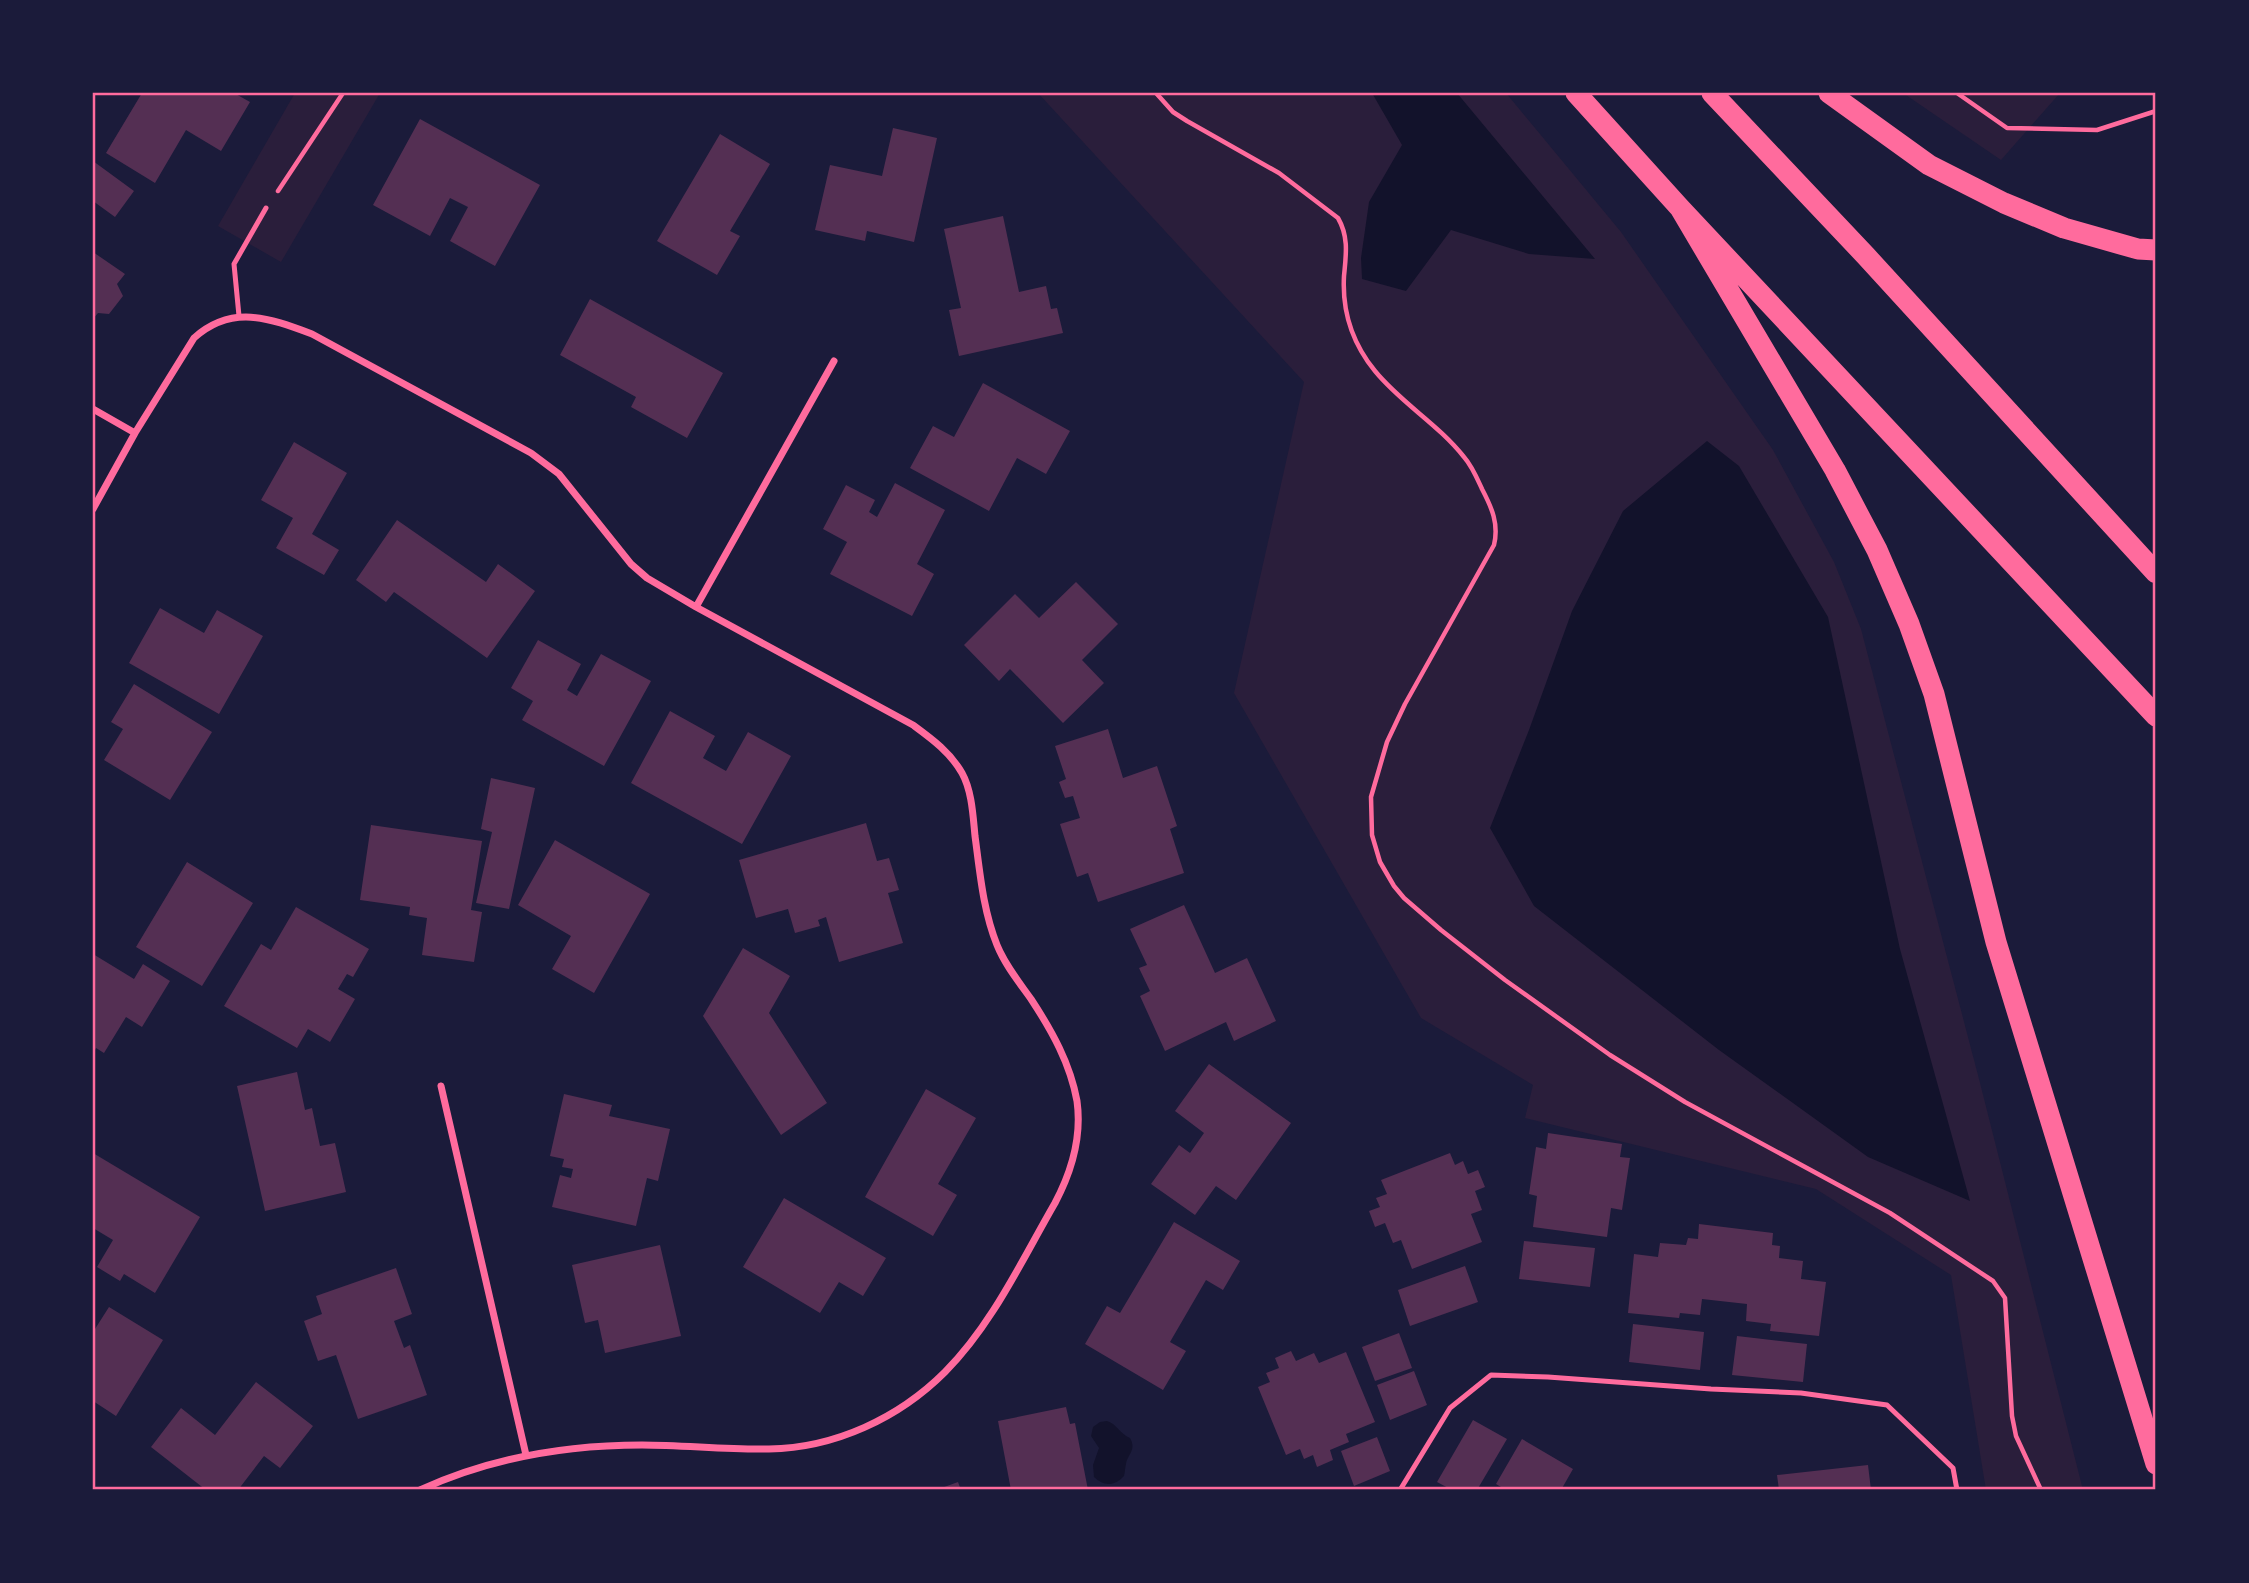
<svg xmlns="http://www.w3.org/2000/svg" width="2249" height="1583" font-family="'Playfair Display',serif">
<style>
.green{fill:#2a1e3b}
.water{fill:#12122b}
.building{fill:#542f53}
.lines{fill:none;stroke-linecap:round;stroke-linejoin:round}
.path{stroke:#ff6b9d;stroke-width:4.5}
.service{stroke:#ff6b9d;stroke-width:5}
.minor{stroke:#ff6b9d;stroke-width:7}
.motorway{stroke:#ff6b9d;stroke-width:21}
.neatline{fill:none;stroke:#ff6b9d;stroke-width:2.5}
</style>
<rect width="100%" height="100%" fill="#1b1b3a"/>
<path class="green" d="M295,93h85l-99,169 -63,-36z
M1038,93h468l115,139 152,218 61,112 27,67 118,450 104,411h-97l-35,-215 -135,-86 -291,-71 8,-33 -112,-67 -187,-325 70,-311z
M1903,93h157l-59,67z"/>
<path class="water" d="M1372,93h85l138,166 -66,-5 -78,-24 -45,61 -44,-12 -1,-21 8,-56 33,-57z
M1707,441l32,25 89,151 72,332 70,252 -102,-44 -149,-107 -185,-144 -44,-78 39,-98 43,-119 51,-100z
M1107,1421c10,3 13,13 23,17 7,12 -3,17 -4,26 -1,4 -1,8 -2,12 -9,10 -20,11 -30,1l-1,-12 6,-17 -8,-12 2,-9 7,-5z"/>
<path class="building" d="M142,93h92l16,9 -29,49 -35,-21 -31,53 -49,-30z
M420,119l120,66 -45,81 -45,-25 18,-34 -18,-9 -20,38 -57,-31z
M893,128l44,10 -23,104 -47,-11 -2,10 -50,-11 15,-65 52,11z
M720,134l50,30 -40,67 10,5 -23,39 -60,-34z
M93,161l41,30 -19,26 -22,-16z
M1003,216l16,76 27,-6 5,23 6,-1 6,25 -104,23 -10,-46 12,-2 -17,-79z
M93,252l32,22 -8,10 6,12 -14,18 -11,-1 -5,6z
M590,299l133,74 -36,65 -56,-31 5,-10 -76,-42z
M983,383l87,48 -24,43 -29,-16 -28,53 -79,-43 23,-42 21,11z
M294,442l53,31 -35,61 27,16 -15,25 -48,-27 17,-30 -32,-18z
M895,483l50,27 -28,54 17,10 -22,42 -82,-42 17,-32 -24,-13 23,-44 29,15 -6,12 8,5z
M397,520l89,62 12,-18 37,27 -48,67 -93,-66 -8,10 -30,-22z
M1076,582l42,42 -36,36 22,23 -41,40 -53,-54 -11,12 -35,-36 51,-51 24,24z
M160,608l44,25 13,-23 46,26 -44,78 -90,-51z
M538,640l43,24 -14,26 10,6 24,-42 50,27 -47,85 -82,-46 11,-19 -22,-13z
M134,684l78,48 -42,68 -66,-40 19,-31 -12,-7z
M670,711l45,25 -12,22 23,13 22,-39 43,24 -49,88 -111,-61z
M1108,729l15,49 34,-12 20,60 -7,3 14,44 -86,29 -10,-29 -11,4 -17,-53 20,-6 -7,-22 -8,2 -6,-16 7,-3 -11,-33z
M491,778l44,10 -26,121 -33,-6 16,-71 -11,-3z
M866,823l11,38 12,-3 10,32 -11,3 15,50 -64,19 -13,-45 -8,3 2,6 -25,7 -7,-24 -32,9 -17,-58z
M371,825l111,16 -11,69 11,2 -8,50 -52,-7 5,-37 -18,-3 1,-8 -50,-7z
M555,840l95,54 -56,99 -42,-24 19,-33 -53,-31z
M187,862l66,41 -51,83 -66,-39z
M1184,905l31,68 32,-15 29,63 -42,20 -8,-19 -61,29 -25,-55 10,-5 -11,-23 8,-3 -17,-36z
M296,907l73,42 -16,28 -6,-3 -9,15 17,10 -25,43 -22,-13 -11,19 -73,-42 37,-62 10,6z
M743,948l47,28 -21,37 58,90 -46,32 -78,-119z
M93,954l41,25 9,-15 27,17 -28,46 -16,-10 -22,36 -8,-5 -3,6z
M1209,1064l82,59 -55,77 -20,-14 -21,29 -44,-31 28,-39 11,8 14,-20 -29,-22z
M297,1072l8,38 7,-2 8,38 15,-3 11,49 -81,19 -28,-125z
M926,1089l50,29 -38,66 19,11 -24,41 -68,-39z
M564,1094l48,11 -3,11 61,13 -12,52 -11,-3 -11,48 -84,-19 8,-32 11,3 2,-9 -11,-2 2,-8 -14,-3z
M1548,1133l74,11 -2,13 10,1 -8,52 -11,-2 -4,29 -74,-10 4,-31 -8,-2 7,-47 10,2z
M93,1153l107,64 -45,76 -31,-19 -4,7 -23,-14 16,-27 -20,-12 2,-11 -2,-1z
M1450,1153l5,12 8,-4 5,13 10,-4 7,17 -10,4 7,19 -11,4 11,28 -70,27 -11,-29 -8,3 -8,-20 -10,4 -6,-16 11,-4 -4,-9 11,-4 -6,-14z
M784,1198l102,60 -23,38 -24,-14 -19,31 -77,-46z
M1174,1222l66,39 -17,29 -17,-10 -36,62 16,9 -23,39 -78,-46 22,-38 13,7z
M1699,1224l74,9 -1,12 8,1 -1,12 24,3 -2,18 25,3 -7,54 -49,-5 1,-7 -25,-3 1,-17 -45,-5 -2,16 -20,-2 -1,5 -51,-5 6,-59 24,3 2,-14 26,2 2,-7 10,1z
M1524,1241l71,7 -5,39 -71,-8z
M660,1245l21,91 -76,17 -7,-33 -13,3 -13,-58z
M1465,1266l13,36 -68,24 -12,-36z
M396,1268l16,46 -18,7 10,27 6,-3 17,50 -69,24 -22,-64 -18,6 -14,-40 18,-7 -6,-18z
M109,1307l54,33 -47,76 -23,-15v-74l2,2z
M1633,1324l71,8 -4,38 -71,-8z
M1399,1333l13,35 -37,13 -13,-34z
M1737,1336l70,8 -4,38 -71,-7z
M1291,1351l5,10 18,-8 5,10 27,-11 29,70 -29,12 3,8 -19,8 3,10 -16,7 -4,-12 -9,4 -4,-10 -14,6 -28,-68 12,-5 -4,-9 13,-5 -4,-10z
M1414,1371l13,34 -37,15 -13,-35z
M256,1382l57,44 -33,42 -16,-12 -26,34h-32l-55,-43 30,-39 34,27z
M1066,1407l4,17 5,-1 13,67h-77l-13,-69z
M1473,1420l34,19 -30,51h-25l-15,-8z
M1377,1437l13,34 -36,15 -13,-35z
M1522,1439l51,30 -12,21h-62l2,-3 -5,-3z
M1868,1465l3,25h-92l-2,-15z
M958,1482l3,8h-25z"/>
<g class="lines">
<path class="path" d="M1156,93l17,19 14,9 92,52 59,45c11,19 8,37 6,58 -2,35 9,68 31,95 26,32 63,53 89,86 8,9 13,21 18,32 10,19 17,35 12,56l-89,159 -18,38 -16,55 1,38 8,27 14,24 10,12 37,32 64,50 105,75 75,47 205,111 103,68 12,17 7,118 4,20 25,54
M1957,93l50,35 90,2 59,-19
M278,191l65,-98"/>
<path class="service" d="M239,316l-5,-52 32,-56
M1400,1490l50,-82 41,-33 57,2 163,12 90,4 86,12 66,63 4,22"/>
<path class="minor" d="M93,409l42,24 59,-95c38,-34 75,-20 118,-4l219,119 28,21 72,90 16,14 49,29 217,118c19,14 37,27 49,48 10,18 11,43 13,63 5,37 8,74 22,109 8,20 22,37 34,54 21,32 39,64 46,102 5,36 -5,70 -22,102 -33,57 -63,122 -110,169 -46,46 -110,76 -176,77 -42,1 -85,-4 -127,-4 -77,0 -152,13 -222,45
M93,509l42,-76
M696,607l138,-246
M441,1086l85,369"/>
<path class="motorway" d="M1576,93l104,115 476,508
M1712,93l154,163 290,317
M1829,93l100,72 75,38 60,25 74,21 18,1
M1680,208l155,262 42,80 32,74 25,70 62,248 160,522"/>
</g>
<rect width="2249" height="1583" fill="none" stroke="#1b1b3a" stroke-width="189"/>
<rect x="94" y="94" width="2060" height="1394" class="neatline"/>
</svg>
